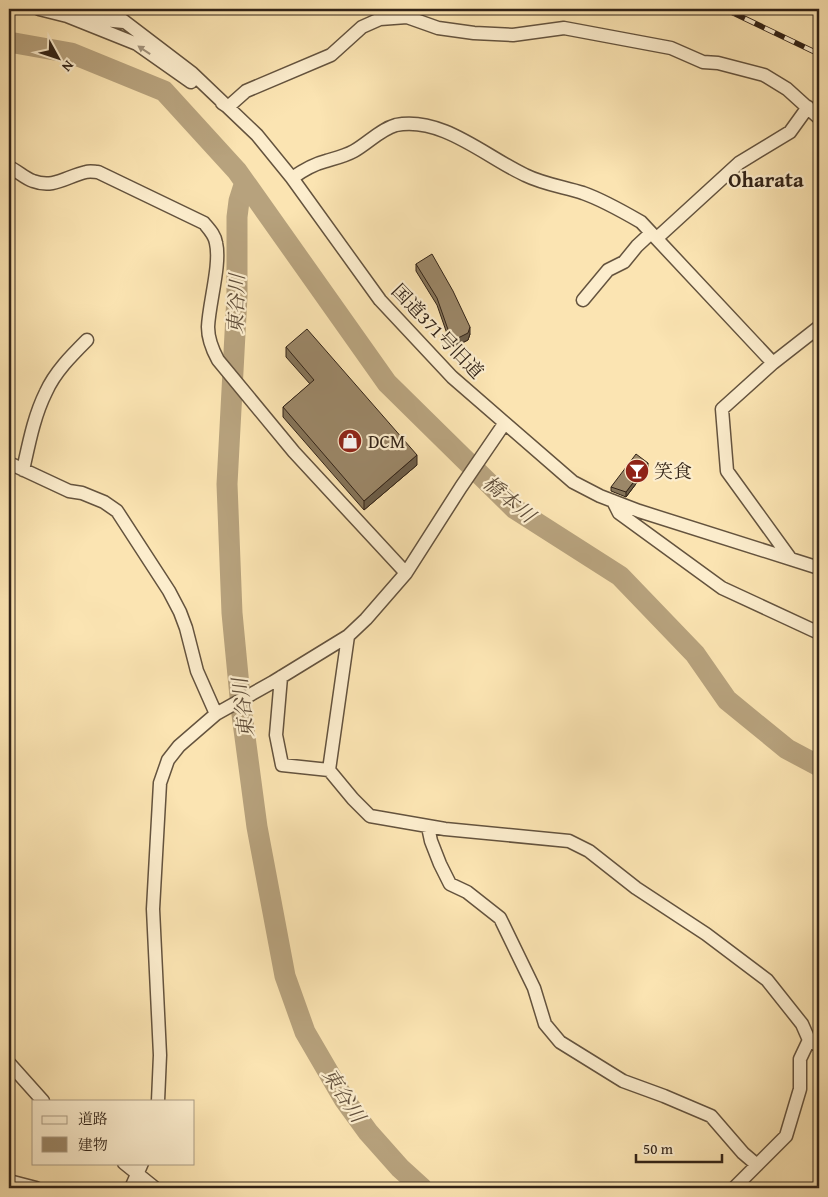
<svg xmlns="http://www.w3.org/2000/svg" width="828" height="1197" font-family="'Gentium Book Plus','Noto Serif JP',serif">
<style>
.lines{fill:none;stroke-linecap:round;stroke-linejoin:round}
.river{stroke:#b7a27d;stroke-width:21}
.minor-casing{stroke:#64533e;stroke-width:15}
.minor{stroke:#fcedcd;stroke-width:12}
.rail-casing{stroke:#322317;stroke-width:5.5}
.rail{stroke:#fcedcd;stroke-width:4;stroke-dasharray:11;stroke-linecap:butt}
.wall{fill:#857459;stroke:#322317}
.shaded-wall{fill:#6c5e49;stroke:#322317}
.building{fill:#9b8768;stroke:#322317}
.oneway{fill:#a1927b}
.labels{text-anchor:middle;stroke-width:4.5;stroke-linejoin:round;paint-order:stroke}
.street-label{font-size:19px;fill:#322317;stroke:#fcedcd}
.poi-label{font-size:19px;fill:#322317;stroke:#fcedcd;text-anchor:start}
.water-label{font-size:20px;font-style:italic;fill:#614f3b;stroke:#fcedcd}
.quarter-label{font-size:21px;font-weight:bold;fill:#322317;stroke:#fcedcd}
</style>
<rect width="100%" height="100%" fill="#fbe4b2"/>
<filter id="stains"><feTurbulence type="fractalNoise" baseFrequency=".004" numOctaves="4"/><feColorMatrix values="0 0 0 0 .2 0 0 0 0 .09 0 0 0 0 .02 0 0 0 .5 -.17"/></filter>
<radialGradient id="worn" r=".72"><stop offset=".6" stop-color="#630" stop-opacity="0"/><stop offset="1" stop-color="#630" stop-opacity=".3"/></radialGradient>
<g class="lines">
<path class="river" d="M9,42l62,11 93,38 73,80 150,212 128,126 105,67 75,78 32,46 60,49 32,17
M245,182l-6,19 -2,16v79l-10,188 5,129 9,94 16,120 28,149 20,56 39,67 24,33 32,36 22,20"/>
<g class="minor-casing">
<path id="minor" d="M39,9l28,7 70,28 54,38
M108,9l84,64 65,62 35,43 88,122 72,77 121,105 27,14 39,15 180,57
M82,18l42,4
M222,103l6,4 18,-16 85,-36 31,-28 18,-8 27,-2 31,11 36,5 39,2 51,-7 107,20 32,14 15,1 46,12 23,14 32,29
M9,167c9,4 15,11 24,14 21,8 34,-5 53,-9 4,-1 9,0 12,0l106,51c5,6 11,12 12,20 5,21 -7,60 -8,84 0,12 4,22 10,33l76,92 112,121
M292,178c10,-7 22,-14 34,-17 10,-3 19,-5 28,-10 14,-8 27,-22 42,-26 46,-9 90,32 129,50 18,9 39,12 58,18 20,7 39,18 58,29l132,141
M657,238l82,-75 51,-31 18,-25
M583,300l25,-30 16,-8 13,-16 14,-13
M9,463l60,28 13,2 22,9 13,9 52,80 11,21 6,16 11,43 19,43
M23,470c6,-27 11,-54 23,-78 9,-20 25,-36 41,-52
M613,501l6,12 103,75 97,45
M790,558l-63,-87 -5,-62 51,-46 46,-36
M348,636l-19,134 24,29 17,17 75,13 124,12 20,10 47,37 70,46 61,46 35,44 7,16 10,6
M281,677l-5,58 6,30 47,5
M428,827l3,14 9,23 10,20 17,8 33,26 34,70 11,36 15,18 63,39 41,15 47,20 32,37 14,12
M9,1063l34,38
M158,1101l2,-46 -7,-146 7,-126 8,-23 11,-14 37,-32 57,-32 75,-46 18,-17 40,-46 55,-86 43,-63
M124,1163l31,25
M9,1181l27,7
M131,1188l11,-25
M734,1188l52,-52 14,-47v-30l9,-19"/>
</g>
<use href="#minor" class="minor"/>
<g class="rail-casing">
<path id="rail" d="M725,9l94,45"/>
</g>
<use href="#rail" class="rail"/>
</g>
<path class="wall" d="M416,264l54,70 -2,6 -16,8 -15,-43 -21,-34z
M286,347l131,118 -53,45 -81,-93v-10l27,-23 -24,-27z
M648,468l-22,29 -15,-6v-4z"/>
<path class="shaded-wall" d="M470,327v7l-2,6 -16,8v-7z
M417,455v10l-53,45v-9z
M648,463v5l-22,29v-5z"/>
<path class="building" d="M432,254l21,37 17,36 -2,6 -16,8 -15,-43 -21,-34z
M307,329l110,126 -53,46 -81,-94 31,-27 -28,-33z
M636,454l12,9 -22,29 -15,-5z"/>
<defs><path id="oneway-solid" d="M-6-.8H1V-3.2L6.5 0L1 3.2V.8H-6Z" transform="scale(1.25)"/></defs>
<use class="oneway" href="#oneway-solid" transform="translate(144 50) rotate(-146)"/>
<defs>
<g id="shop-disc" transform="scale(1.25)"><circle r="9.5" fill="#8f2418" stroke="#fcedcd"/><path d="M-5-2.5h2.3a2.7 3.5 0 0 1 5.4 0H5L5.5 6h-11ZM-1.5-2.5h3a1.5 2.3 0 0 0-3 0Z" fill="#fff"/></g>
<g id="bar-disc" transform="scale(1.25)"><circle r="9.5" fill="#8f2418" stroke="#fcedcd"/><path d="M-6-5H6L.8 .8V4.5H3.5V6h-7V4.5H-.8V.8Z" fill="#fff"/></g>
</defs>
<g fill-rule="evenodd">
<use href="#shop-disc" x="350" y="441"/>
<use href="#bar-disc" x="637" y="471"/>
</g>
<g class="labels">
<g class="street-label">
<text transform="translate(438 331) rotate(46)" y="7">国道371号旧道</text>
</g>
<g class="poi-label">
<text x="368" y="448">DCM</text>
<text x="654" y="478">笑食</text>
</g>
<g class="water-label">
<text transform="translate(236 304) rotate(-88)" y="7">東谷川</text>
<text transform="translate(509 499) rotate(40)" y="7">橋本川</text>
<text transform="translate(243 708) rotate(-97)" y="7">東谷川</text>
<text transform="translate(344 1095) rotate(57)" y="7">東谷川</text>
</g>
<g class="quarter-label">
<text x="766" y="187">Oharata</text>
</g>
</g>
<rect width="828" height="1197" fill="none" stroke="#fbe4b2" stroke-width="30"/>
<rect x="10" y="10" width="808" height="1177" fill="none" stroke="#322317" stroke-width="2.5"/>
<rect x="15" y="15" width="798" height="1167" fill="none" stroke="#322317"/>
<rect x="32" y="1100" width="162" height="65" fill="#fcedcd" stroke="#ab9c84"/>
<rect x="42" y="1116" width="25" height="8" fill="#fcedcd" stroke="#ab9c84"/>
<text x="78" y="1124" font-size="15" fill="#322317">道路</text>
<rect x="42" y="1137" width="25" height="15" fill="#9b8768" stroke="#ab9c84"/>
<text x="78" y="1150" font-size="15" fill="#322317">建物</text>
<g transform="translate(58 58) rotate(130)" stroke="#fcedcd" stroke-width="4" paint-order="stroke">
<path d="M0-4L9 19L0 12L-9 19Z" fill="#322317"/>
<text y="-8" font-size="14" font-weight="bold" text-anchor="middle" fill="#322317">N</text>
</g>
<path d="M636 1154v8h86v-8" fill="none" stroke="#322317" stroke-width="2.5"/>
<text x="643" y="1154" font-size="15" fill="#322317" stroke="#fcedcd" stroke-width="4" paint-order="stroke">50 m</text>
<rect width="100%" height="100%" filter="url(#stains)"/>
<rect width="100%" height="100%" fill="url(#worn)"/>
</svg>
